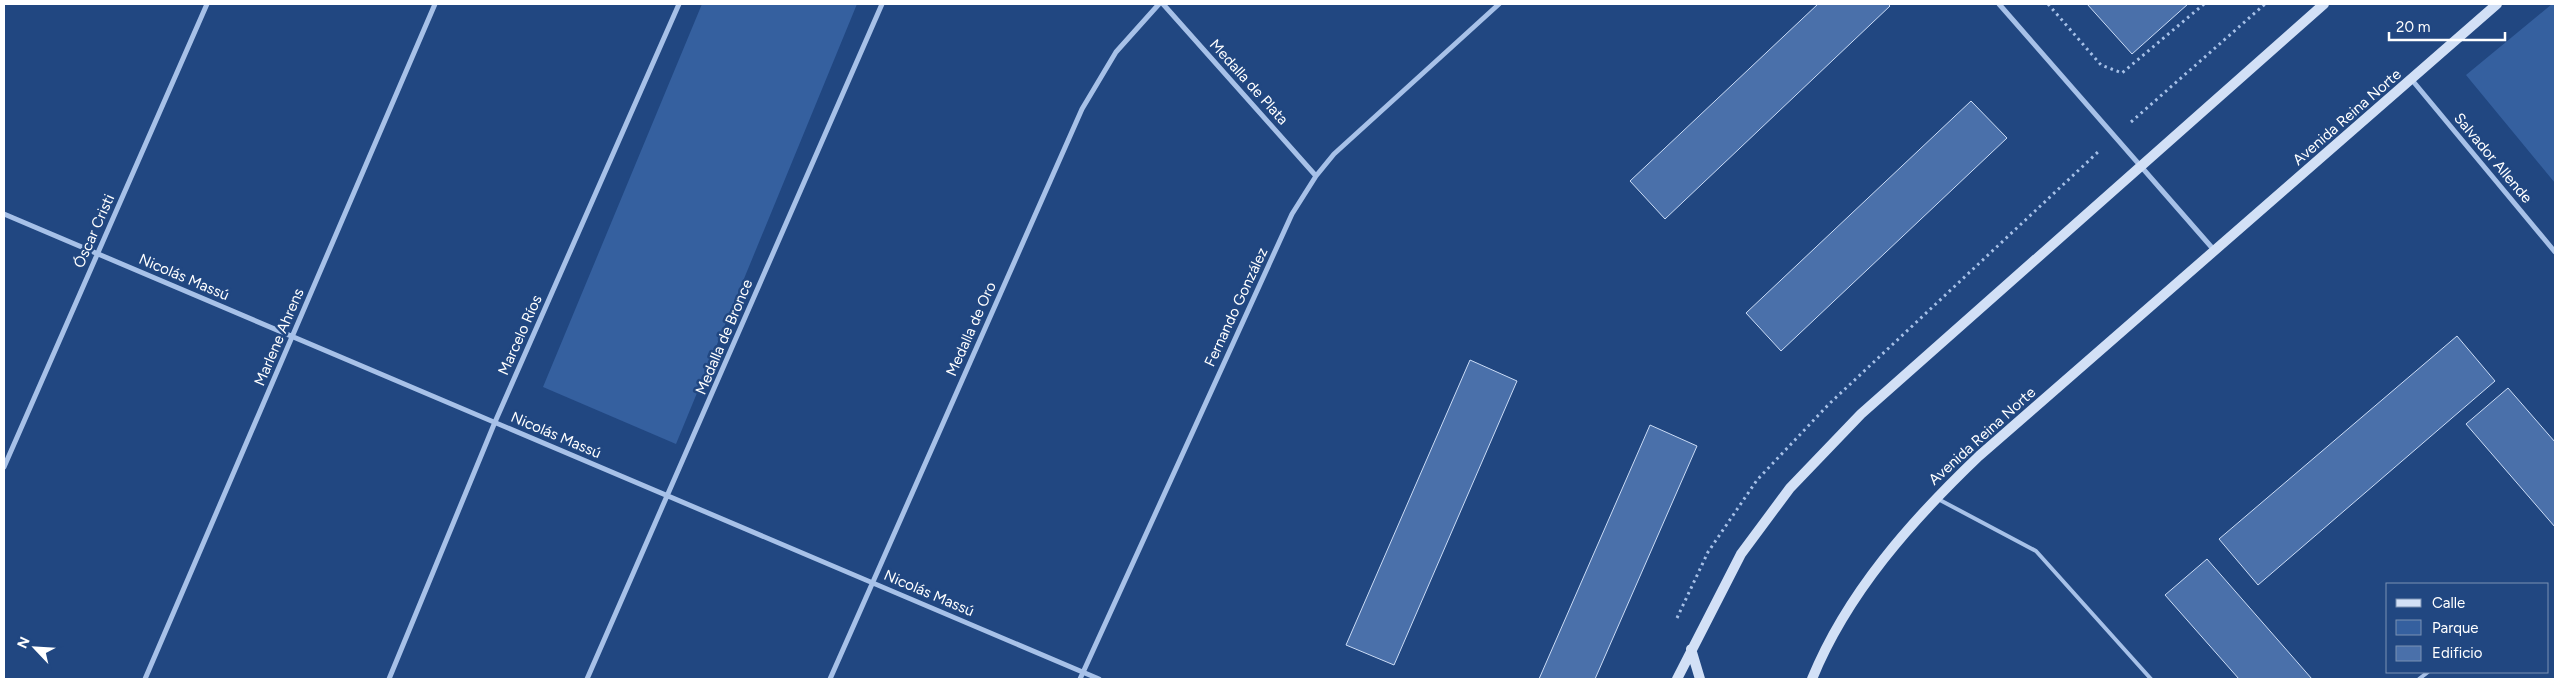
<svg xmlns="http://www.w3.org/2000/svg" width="2559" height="683" font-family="Figtree,sans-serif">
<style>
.green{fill:#35609f}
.building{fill:#4a70aa;stroke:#cbdcf6}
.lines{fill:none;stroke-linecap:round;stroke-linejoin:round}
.path{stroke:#a7c1e8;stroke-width:3;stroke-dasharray:2.5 4;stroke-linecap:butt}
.lane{stroke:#a7c1e8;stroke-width:4}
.street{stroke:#a7c1e8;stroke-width:5}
.secondary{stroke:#d2e0f6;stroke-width:10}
.labels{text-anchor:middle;stroke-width:5;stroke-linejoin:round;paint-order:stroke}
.street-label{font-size:15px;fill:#fff;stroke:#214781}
</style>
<rect width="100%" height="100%" fill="#214781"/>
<path class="green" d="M702,4h155l-181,440 -133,-57z
M2552,4h3v179l-89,-108z"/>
<path class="building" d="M1818,4h70l2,2 -225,213 -35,-38z
M2087,4h101l-56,50z
M1971,101l36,37 -226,213 -35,-38z
M2457,336l38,45 -237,204 -39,-46z
M1470,360l47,21 -123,284 -48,-20z
M2508,388l47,54v85l-89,-103z
M1650,425l47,21 -102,233h-56z
M2207,559l105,120h-73l-74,-84z"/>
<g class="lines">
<path class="path" d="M2048,4l53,61 21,8 82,-69
M2131,122l134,-118
M1677,618l31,-66 49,-72 72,-76 269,-252"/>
<path class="lane" d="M1938,499l98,52 115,128
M2419,679l9,-7"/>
<path class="street" d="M1163,4l153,172
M1999,4l215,246
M2412,80l143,172
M4,214l1095,465
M4,467l203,-463
M145,679l290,-675
M389,679l106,-257 184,-418
M587,679l295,-675
M830,679l252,-570 34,-57 43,-48
M1080,679l212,-465 24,-38 18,-22 165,-150"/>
<path class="secondary" d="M1691,649l9,30
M1677,679l64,-125 49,-66 71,-74 463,-410
M1812,679c35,-86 100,-159 167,-223l518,-452"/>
</g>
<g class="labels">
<g class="street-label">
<text transform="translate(1249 82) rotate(48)" y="5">Medalla de Plata</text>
<text transform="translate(2347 117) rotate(-41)" y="5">Avenida Reina Norte</text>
<text transform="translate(2493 158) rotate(50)" y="5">Salvador Allende</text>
<text transform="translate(94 231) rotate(-66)" y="5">Óscar Cristi</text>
<text transform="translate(184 277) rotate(23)" y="5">Nicolás Massú</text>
<text transform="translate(1236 307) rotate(-65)" y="5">Fernando González</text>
<text transform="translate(971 329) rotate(-66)" y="5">Medalla de Oro</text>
<text transform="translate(520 335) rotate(-66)" y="5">Marcelo Ríos</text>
<text transform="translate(279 337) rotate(-67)" y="5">Marlene Ahrens</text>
<text transform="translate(724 337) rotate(-67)" y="5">Medalla de Bronce</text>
<text transform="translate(556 435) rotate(23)" y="5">Nicolás Massú</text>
<text transform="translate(1982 436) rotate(-42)" y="5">Avenida Reina Norte</text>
<text transform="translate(929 593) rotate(23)" y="5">Nicolás Massú</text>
</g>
</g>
<rect width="2559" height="683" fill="none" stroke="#ffffff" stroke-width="10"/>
<rect x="2386" y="583" width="162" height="90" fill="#214781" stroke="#7a91b3"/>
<rect x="2396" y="599" width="25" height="8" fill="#d2e0f6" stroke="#7a91b3"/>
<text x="2432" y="608" font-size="15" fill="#ffffff">Calle</text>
<rect x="2396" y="620" width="25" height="15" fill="#35609f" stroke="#7a91b3"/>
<text x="2432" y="633" font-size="15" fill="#ffffff">Parque</text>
<rect x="2396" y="646" width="25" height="15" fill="#4a70aa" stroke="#7a91b3"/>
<text x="2432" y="658" font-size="15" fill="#ffffff">Edificio</text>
<g transform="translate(35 648) rotate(295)" stroke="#214781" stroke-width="4" paint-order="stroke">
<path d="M0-4L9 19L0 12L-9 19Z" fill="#ffffff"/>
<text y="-8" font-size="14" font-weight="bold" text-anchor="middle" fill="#ffffff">N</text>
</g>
<path d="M2389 32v8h116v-8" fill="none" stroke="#ffffff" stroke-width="2.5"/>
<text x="2396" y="32" font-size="15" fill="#ffffff" stroke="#214781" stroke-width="4" paint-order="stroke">20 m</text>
</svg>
